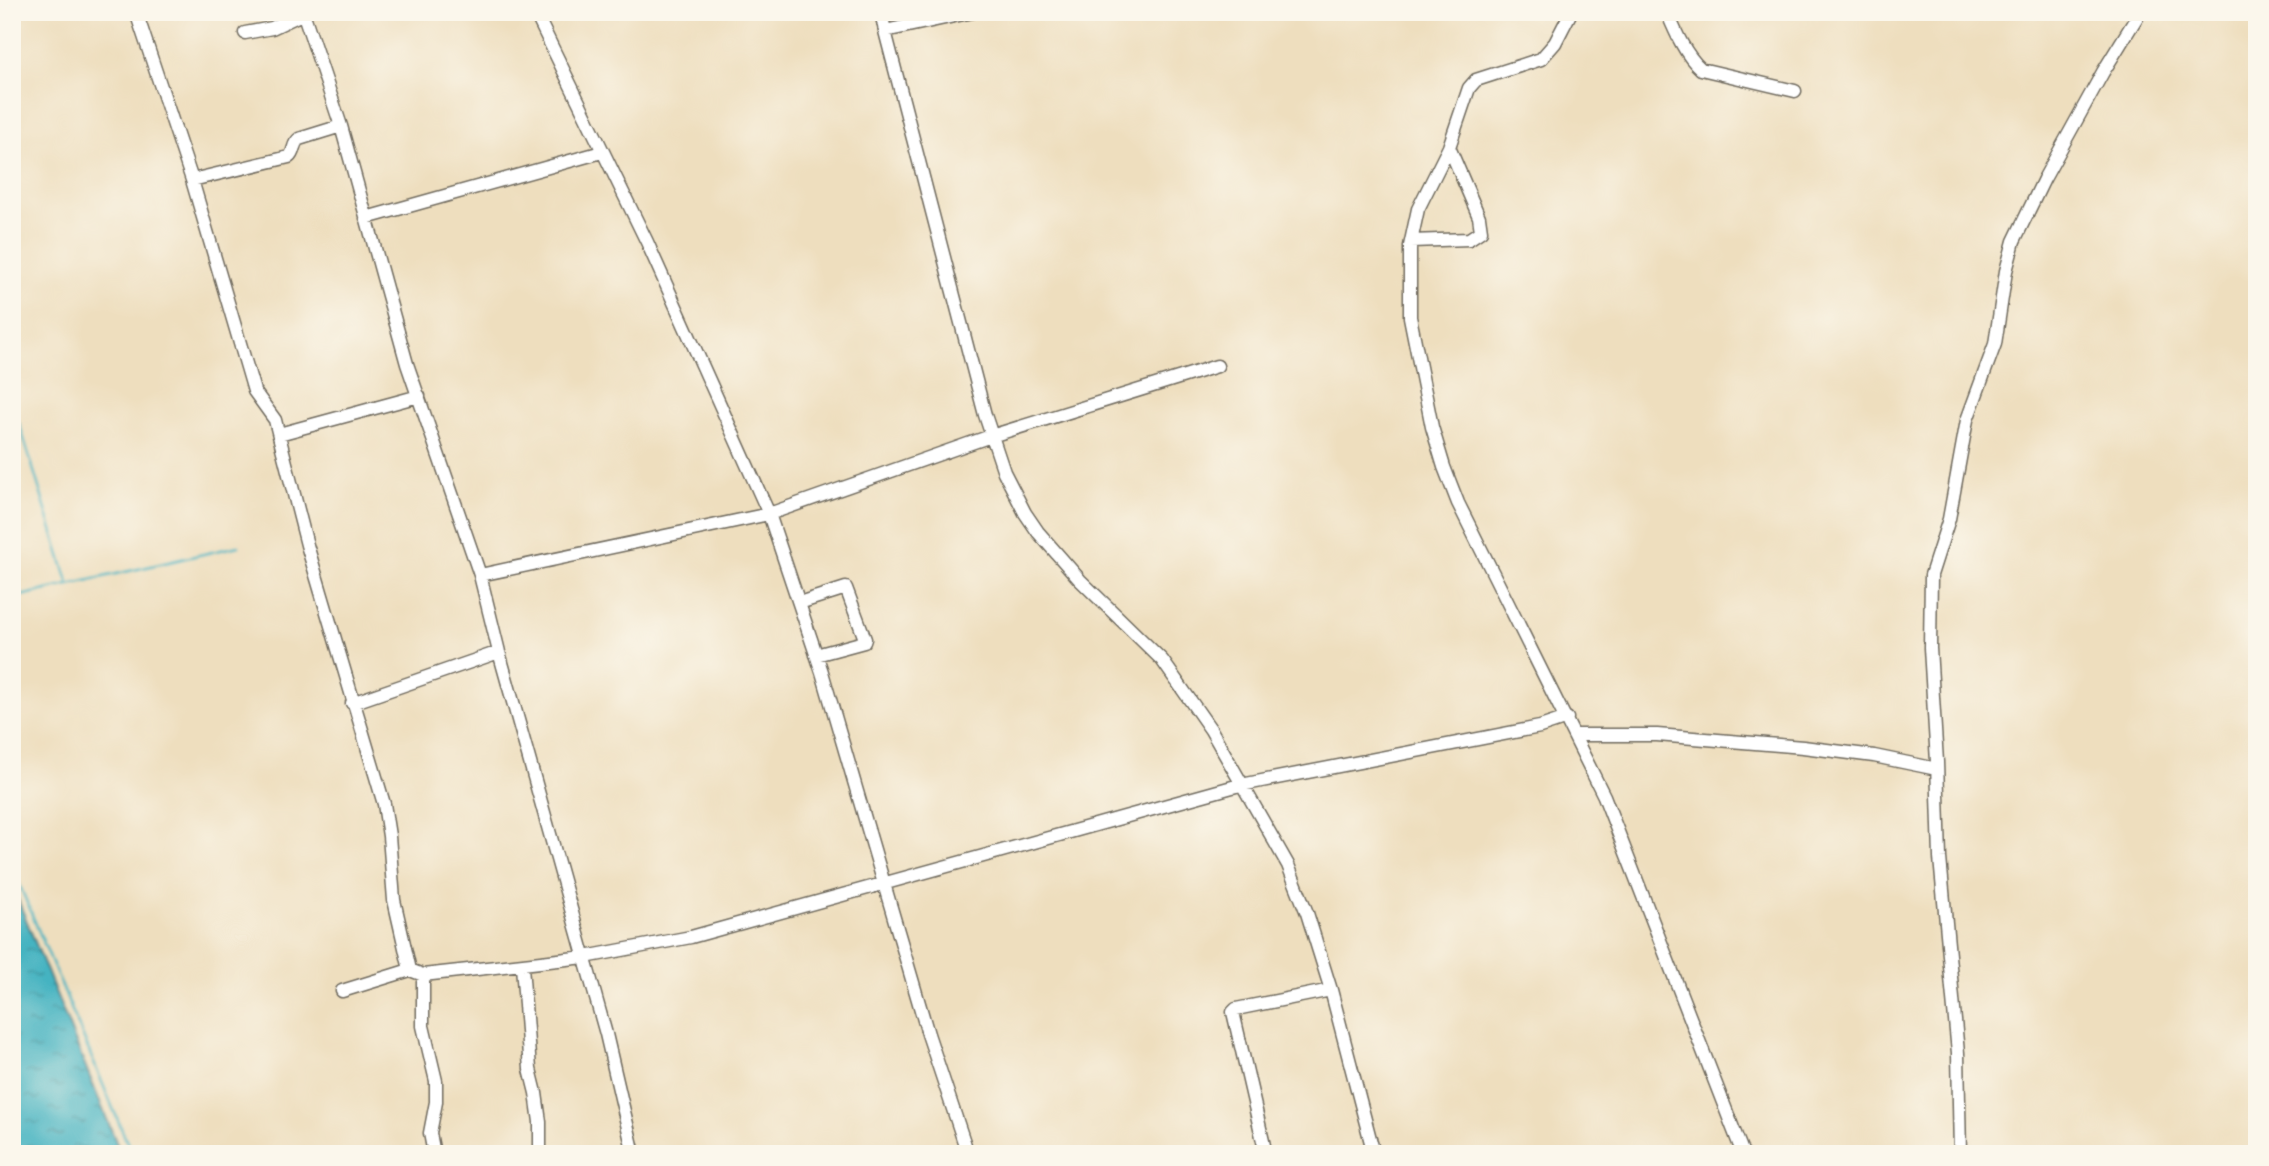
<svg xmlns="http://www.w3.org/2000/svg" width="2269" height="1166" font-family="Delius,sans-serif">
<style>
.water{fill:url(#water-ripples);stroke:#386f76;stroke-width:2}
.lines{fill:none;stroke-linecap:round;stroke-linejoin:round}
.stream{stroke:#45b3c1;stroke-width:2.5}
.minor-casing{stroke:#6f6a5e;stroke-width:15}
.minor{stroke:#fff;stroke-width:12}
</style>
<defs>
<pattern id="water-ripples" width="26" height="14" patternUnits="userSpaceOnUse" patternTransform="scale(1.75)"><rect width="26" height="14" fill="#45b3c1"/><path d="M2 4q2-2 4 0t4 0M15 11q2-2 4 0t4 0" fill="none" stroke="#3a929d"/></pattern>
</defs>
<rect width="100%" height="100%" fill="#fbf7ec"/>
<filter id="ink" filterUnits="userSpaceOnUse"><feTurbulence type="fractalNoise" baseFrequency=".0143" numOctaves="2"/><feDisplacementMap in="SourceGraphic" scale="14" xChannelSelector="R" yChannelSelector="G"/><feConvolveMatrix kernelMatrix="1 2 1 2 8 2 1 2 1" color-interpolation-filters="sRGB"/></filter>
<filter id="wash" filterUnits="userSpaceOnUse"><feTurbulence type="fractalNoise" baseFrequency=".00686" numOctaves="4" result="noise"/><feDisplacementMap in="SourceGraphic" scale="28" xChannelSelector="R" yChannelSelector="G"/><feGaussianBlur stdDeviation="1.57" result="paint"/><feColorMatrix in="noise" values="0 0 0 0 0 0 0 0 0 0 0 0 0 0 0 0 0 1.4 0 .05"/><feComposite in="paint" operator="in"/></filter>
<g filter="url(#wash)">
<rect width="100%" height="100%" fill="#eedebe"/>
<path class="water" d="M12,885l109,269h-109z"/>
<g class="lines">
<path class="stream" d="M12,409l8,17 49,159
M12,598l226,-52
M12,867l120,287"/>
</g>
</g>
<g filter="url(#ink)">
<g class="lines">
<g class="minor-casing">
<path id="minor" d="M136,12l56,168 62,211 21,29 2,8 30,117 77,259 5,32 5,64 16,70
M303,12l38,114 66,238 73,211 19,77 107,382 28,120
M535,12l112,230 122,272 53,158 106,362 40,120
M881,12l4,19 88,-19
M1571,12l-16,31 -14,16 -65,21 -7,8 -20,59 -31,62 -8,37v71l22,110 12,40 14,36 146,293 139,358
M1667,12c8,19 18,43 34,57l94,22
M885,31l100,384 19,57 21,41 13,19 42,48 82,80 49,70 77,135 19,48 24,77 43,164
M245,33l27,-5 34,-16
M192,180l97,-23c6,-5 3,-13 10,-18l42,-13
M366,218l236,-66
M1411,241l58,-2 12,-8 -2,-14 -30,-70
M279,434l140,-38
M480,575l289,-61 219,-77 229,-71
M799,603l47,-15 19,51 -1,3 -48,13
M352,703l147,-51
M1575,735h82l146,12 71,9 63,13
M522,966l8,103 6,24 4,29v32
M423,975v51l13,55v21l-6,31 4,21
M342,991l68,-21 13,5 162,-18 106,-20 545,-151 304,-59 27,-9
M1266,1154l-33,-142 3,-3 95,-19
M1960,1154l-2,-101 -18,-195 -3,-96 -7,-114 1,-73 18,-56 18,-99 28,-76 11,-73 8,-30 30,-62 59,-107 37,-60"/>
</g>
<use href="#minor" class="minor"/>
</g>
</g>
<rect width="2269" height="1166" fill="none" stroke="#fbf7ec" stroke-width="42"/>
</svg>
